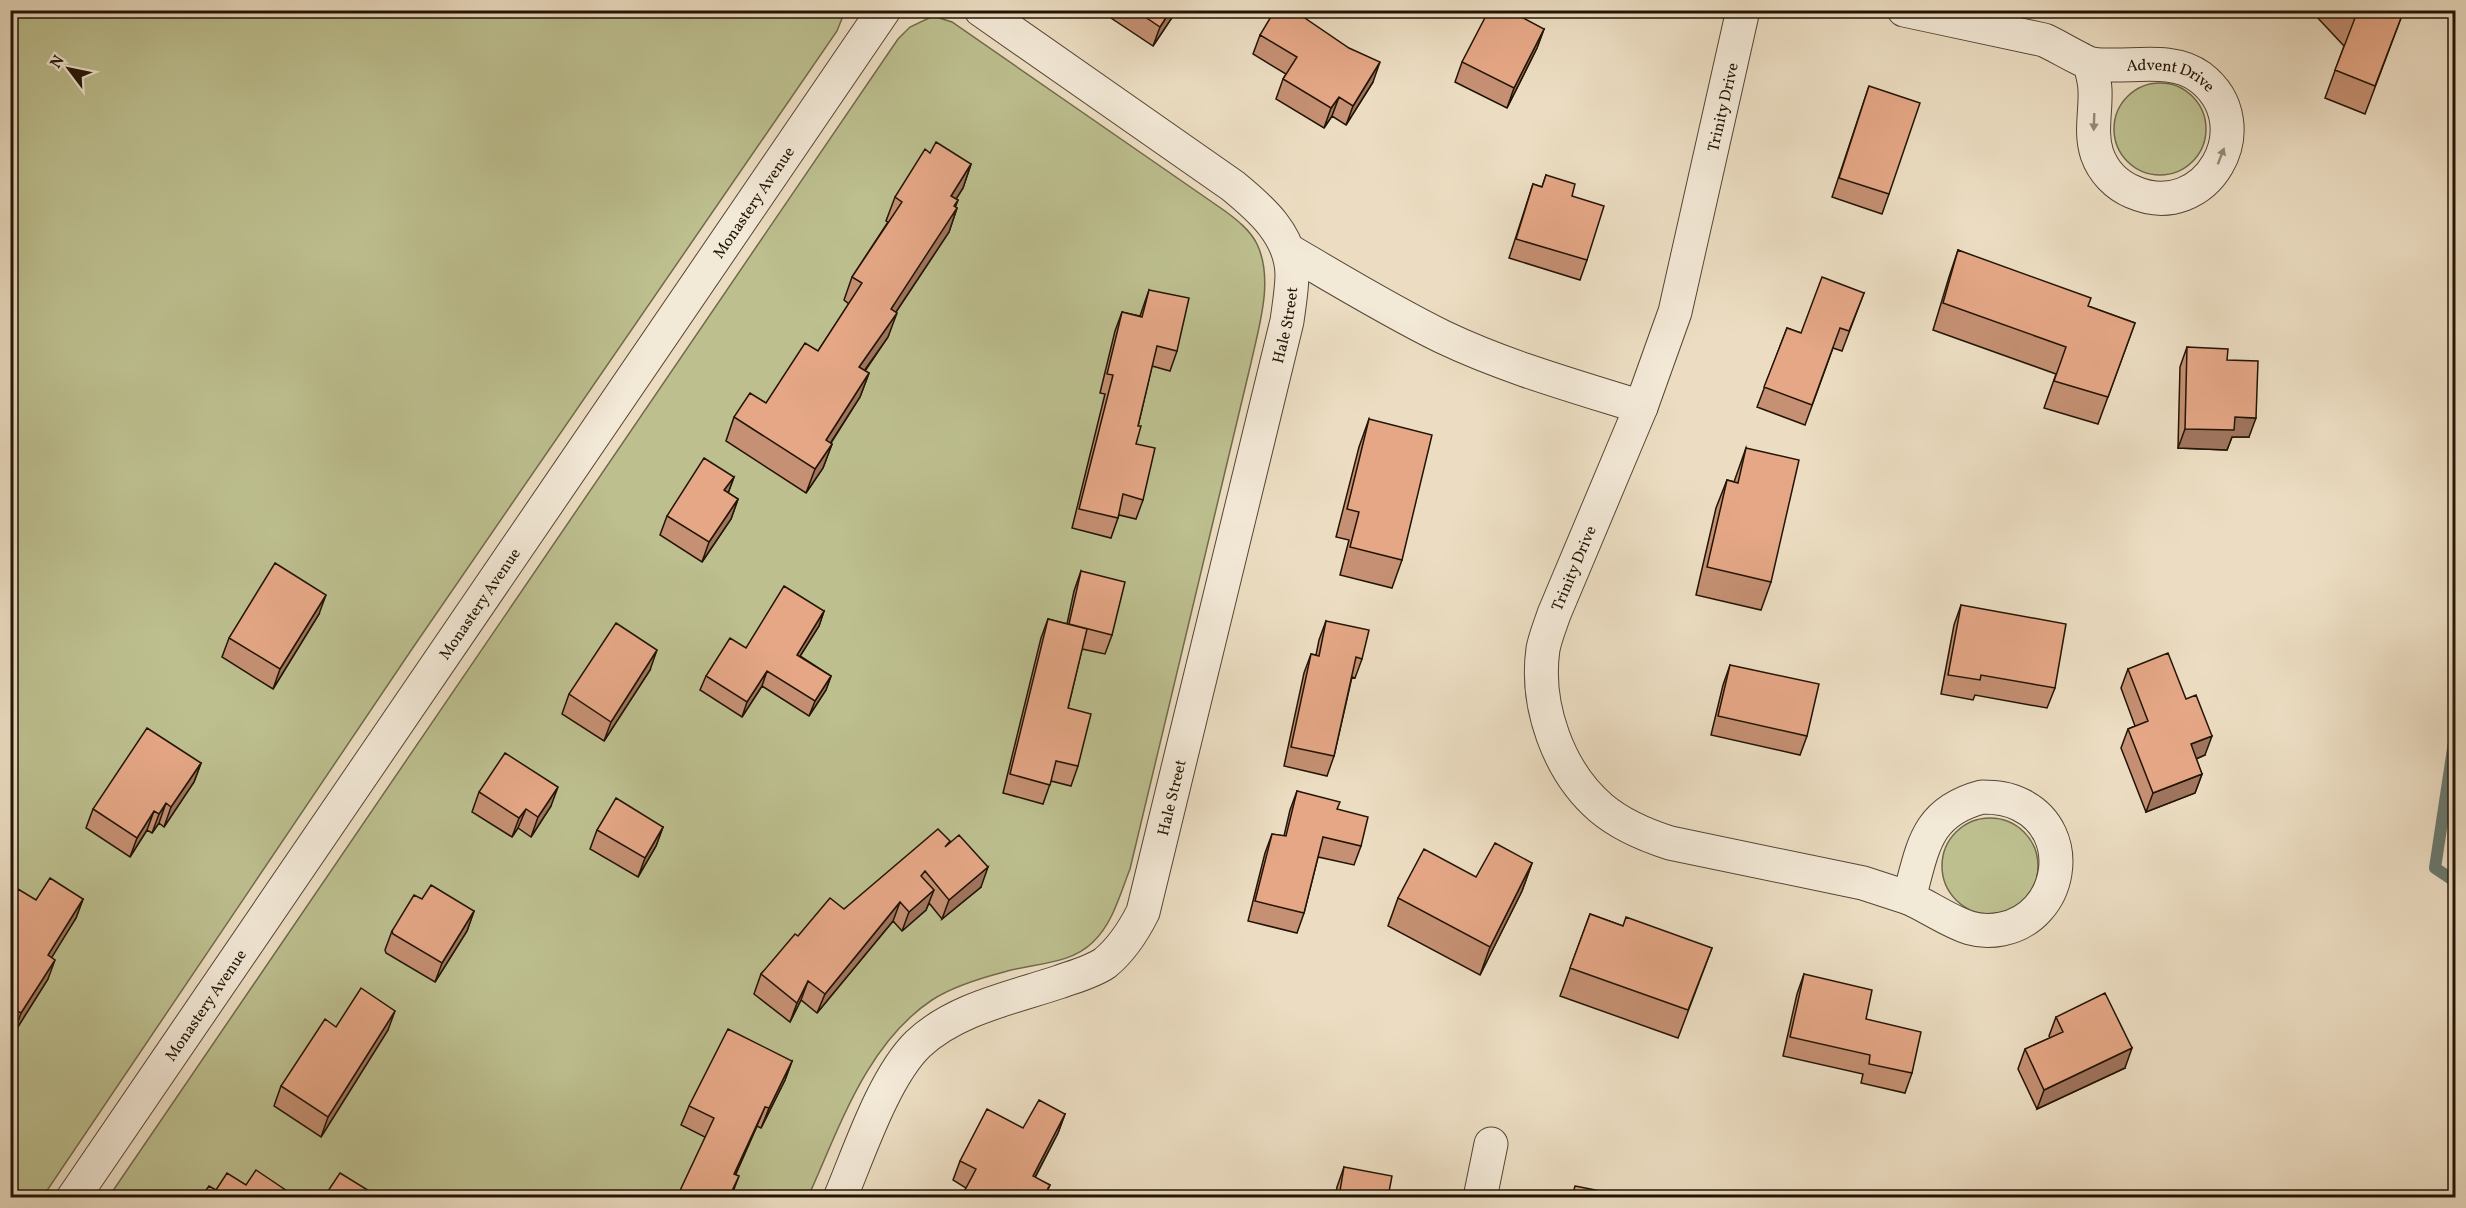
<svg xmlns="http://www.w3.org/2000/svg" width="2466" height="1208" font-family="Vollkorn,serif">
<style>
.green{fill:#bdbf8f;stroke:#706a4a;stroke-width:1.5}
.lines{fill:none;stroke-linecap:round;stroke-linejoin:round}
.stream{stroke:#69786f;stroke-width:12}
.minor-casing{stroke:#544634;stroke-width:35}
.minor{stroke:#f3e9d7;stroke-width:33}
.wall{fill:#c59073;stroke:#221405;stroke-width:1.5}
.shaded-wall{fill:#a0755e;stroke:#221405;stroke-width:1.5}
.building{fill:#e5a786;stroke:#221405;stroke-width:1.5}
.oneway{fill:#958978}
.labels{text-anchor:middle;stroke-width:4.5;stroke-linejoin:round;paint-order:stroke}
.street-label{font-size:16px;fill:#221405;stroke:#f3e9d7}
</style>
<rect width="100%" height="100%" fill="#ecddc2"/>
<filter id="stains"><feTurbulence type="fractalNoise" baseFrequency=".00333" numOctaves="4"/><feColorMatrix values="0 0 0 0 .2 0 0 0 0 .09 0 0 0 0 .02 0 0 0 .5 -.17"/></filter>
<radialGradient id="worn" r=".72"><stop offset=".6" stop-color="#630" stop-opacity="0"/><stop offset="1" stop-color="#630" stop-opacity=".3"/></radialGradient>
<path class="green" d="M10,11h835l-8,20 -425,618 -370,549 -32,-1z
M933,16l19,6 273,189c12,9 25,19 32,33 17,36 2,82 -6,119l-121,506c-10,25 -17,54 -37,73 -23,23 -59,21 -89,30 -23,6 -52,15 -72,28 -66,44 -93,129 -124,197l-700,1 790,-1159 12,-12z
M2114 129a46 46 0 1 1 92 0a46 46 0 1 1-92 0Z
M1942 866a48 48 0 1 1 96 0a48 48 0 1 1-96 0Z"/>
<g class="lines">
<path class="stream" d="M2456,729l-21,139 21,14"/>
<g class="minor-casing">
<g id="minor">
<path d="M1743,10l-68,302 -34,95 -87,207c-4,12 -9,24 -11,35 -8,56 15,122 58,159 20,17 44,27 69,35l193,40 46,15"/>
<path id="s1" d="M1904,10l140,30c12,5 41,23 49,24 34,5 78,-9 107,13 63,48 6,147 -67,115 -17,-7 -30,-21 -36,-38 -7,-21 -1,-42 -2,-64 0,-8 -3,-18 -5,-26"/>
<path d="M1288,250c51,30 102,61 155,87 63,30 131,49 198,70"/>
<path d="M1982,797c14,0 26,1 39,8 56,28 41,112 -19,124 -10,2 -22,2 -32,-1 -20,-6 -41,-21 -61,-30 14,-50 16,-86 73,-101z"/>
<path id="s2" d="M73,1198l811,-1188"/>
<path id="s3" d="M840,1198c19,-45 44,-121 78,-154 37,-35 93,-46 141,-62 14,-5 33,-10 46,-19 17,-14 28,-31 38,-51l144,-591c2,-15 5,-32 5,-47 -1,-39 -31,-65 -59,-88l-252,-176"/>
<path d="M1480,1198l11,-54"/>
</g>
</g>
<use href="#minor" class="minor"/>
</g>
<path class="wall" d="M1099,10h78l-24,36z
M2318,10h86l-39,104 -40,-16 19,-52 -28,-30z
M1544,29l-7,19 -30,60 -52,-26 7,-20z
M1260,35l113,47 -27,43 -14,-9 -8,12 -48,-29 7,-20 3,-5 -33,-20z
M1869,86l20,108 -7,20 -50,-17z
M930,153l41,11 -8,24 -7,11 2,1 -3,7 2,1 -8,24 -53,80 -8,25 -23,34 4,2 -9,24 -29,46 1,1 -9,24 -17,25 -80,-52 8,-24 32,-14 52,-52 31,-47 -5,-4 8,-23 36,-55 -2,-1 9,-24z
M1546,175l26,21 15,64 -7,20 -71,-22 24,-74 9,3z
M1958,250l130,56 47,17 -37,101 -54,-16 12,-34 -123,-44 16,-53z
M1149,290l28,61 -7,20 -18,-5 -14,60 -2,18 7,56 -7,19 -17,-4 -8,23 -39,-10 33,-134 -5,-1 15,-62 7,-19 18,4z
M1864,293l-22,58 -9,-3 -28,77 -48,-18 30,-79 14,5z
M2187,347l40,13 22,77h-17l-5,13 -49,-2 2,-81z
M1369,419l33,141 -10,28 -52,-13 9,-35 -13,-3 23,-90z
M1746,448l25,134 -10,28 -65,-15 20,-87 11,-28 7,2z
M734,477l-6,16 10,6 -7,20 -29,43 -42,-27 7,-19z
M1081,571l31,64 -7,19 -23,-5 -14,59 10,58 -7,20 -20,-5 -8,23 -40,-11 38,-155 7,-19 19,5 7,-33z
M1961,605l94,83 -8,20 -72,-13 -2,5 -32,-6 13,-69z
M824,611l-5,15 -19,30 31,20 -5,14 -17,26 -47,-30 -20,31 -42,-27 6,-14 40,-28z
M319,614l-46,75 -51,-32 7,-19z
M1326,621l36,38 -7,19 -3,-1 -18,79 -7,20 -43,-10 20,-93 7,-19 5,1 3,-15z
M1730,665l77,71 -7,19 -89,-20 12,-50z
M2128,669l77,86 -9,4 6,15 -7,19 -49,19 -25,-64 7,-19 7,-3 -14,-38z
M650,670l-46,71 -42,-27 7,-20z
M201,763l-7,19 -30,45 -5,-4 -7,10 -5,-3 -17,27 -44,-29 7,-19z
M1297,791l40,18 24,37 -7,19 -36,-8 -14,56 -7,20 -49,-12 17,-68 7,-19 12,2 6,-26z
M479,792l72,14 -20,31 -13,-9 -6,9 -40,-25z
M663,827l-7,19 -18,31 -48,-28 7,-19z
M949,843l32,44 -39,32 -13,-16 -3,7 -24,21 -9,-10 -76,92 -16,-13 -11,22 -36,-28 7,-20 37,-38 46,-27z
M1532,863l-10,28 -42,84 -92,-49 10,-28z
M83,899l-7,19 -25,39 -3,22 -34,54 -4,-2v-131z
M422,899l52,12 -7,20 -32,51 -49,-29 -1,-3 7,-19z
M1590,914l33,12 89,22 -34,90 -118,-42z
M1804,974l62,45 46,54 -7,20 -44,-10 2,-9 -80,-18 14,-62z
M2056,1017l69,51 -88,41 -19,-40 7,-20 25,-11 -1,-2z
M336,1027l52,3 -67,107 -47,-31 7,-20z
M792,1061l-7,19 -24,48 -4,-2 -21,48 -5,23 -26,-60 -24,-12 8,-19z
M1065,1114l-7,19 -23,45 15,7 -5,12h-83l4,-9 -13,-8 7,-19 63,-33z
M1344,1167l44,30h-53l2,-10z"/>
<path class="shaded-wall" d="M1171,10h6l-24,36 7,-19z
M1544,29l-7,19 -30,60 7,-20z
M1380,62l-7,20 -27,43 7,-19z
M1339,97l-7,19 -8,12 7,-20z
M971,164l-8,24 -20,32 8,-24z
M958,200l-6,16 5,-8 -8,24 -67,101 9,-24z
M897,313l-9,24 -38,54 9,-24z
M869,373l-9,24 -43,67 9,-24z
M2235,417l21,1 -7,19h-17l-5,13 -49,-2 7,-19z
M832,444l-9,24 -17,25 9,-24z
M734,477l-7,19 -3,-6z
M738,499l-7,20 -29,43 7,-20z
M326,595l-7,19 -46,75 7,-20z
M824,611l-5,15 -27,43 5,-14z
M657,650l-7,20 -46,71 7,-19z
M767,671l-5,15 -20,31 5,-15z
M831,676l-5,14 -17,26 6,-15z
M2212,736l-7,19 -21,9 7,-20z
M201,763l-7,19 -30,45 7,-20z
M2202,774l-7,19 -49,19 7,-19z
M558,787l-7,19 -20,31 7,-20z
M166,803l-7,20 -7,10 7,-19z
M526,809l-8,19 -6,9 7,-19z
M154,811l-7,19 -17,27 7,-19z
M663,827l-7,19 -18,31 7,-19z
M1532,863l-10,28 -42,84 10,-28z
M988,867l-7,20 -39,32 7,-19z
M934,890l-8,20 -24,21 7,-19z
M83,899l-7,19 -35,57 7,-20z
M900,902l-7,19 -76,92 8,-19z
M474,911l-7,20 -32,51 7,-19z
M55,960l-7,19 -34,54 7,-20z
M808,981l-7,19 -11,22 7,-19z
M395,1011l-7,19 -67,107 7,-20z
M2132,1048l-7,20 -88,41 7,-19z
M792,1061l-7,19 -24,48 8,-20z
M765,1107l-8,19 -30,67 7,-19z
M1065,1114l-7,19 -33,63 8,-20z
M739,1176l-8,21h-2z"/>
<path class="building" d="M1135,10h36l-11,17z
M1275,10h18l56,38 31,14 -27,44 -14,-9 -8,11 -48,-29 14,-22 -37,-22z
M1489,10h19l36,19 -30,59 -52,-26z
M2348,10h56l-29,76 -40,-16 20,-52z
M1869,86l51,17 -31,91 -50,-16z
M936,142l35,22 -20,32 7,4 -4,6 3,2 -66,101 6,4 -38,54 10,6 -43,67 6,4 -17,25 -81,-52 16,-24 16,10 39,-60 13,8 44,-68 -10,-6 50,-75 -7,-5 30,-48 5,4z
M1546,175l29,9 -3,12 32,10 -17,54 -71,-21 17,-55 9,3z
M1958,250l133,48 -3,8 47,17 -27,74 -54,-16 12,-34 -123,-44z
M1822,277l42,16 -15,38 -9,-3 -28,77 -48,-18 23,-59 14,5z
M1149,290l40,8 -12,53 -20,-5 -19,80h3l-5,18 19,4 -12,52 -20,-6 -5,24 -39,-9 34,-134 -6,-1 15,-62 20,5z
M2187,347l41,2 -1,11 31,1 -2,57 -21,-1 -1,13 -49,-1z
M1369,419l63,16 -30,125 -52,-13 9,-35 -12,-3z
M1746,448l53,12 -28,122 -64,-15 20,-87 11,3z
M704,458l30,19 -10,13 14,9 -29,43 -42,-26z
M275,563l51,32 -46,74 -51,-31z
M1081,571l44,11 -13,53 -43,-11z
M784,586l40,25 -27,44 34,21 -16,25 -48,-30 -20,31 -41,-26 24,-38 16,10z
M1961,605l105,19 -11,64 -74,-13 -1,5 -32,-5z
M1048,619l39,10 -19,79 23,6 -13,52 -22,-5 -6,24 -40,-11z
M1326,621l43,9 -7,29 -6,-2 -22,99 -43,-9 20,-93 8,2z
M616,623l41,27 -46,72 -42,-28z
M2168,653l18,46 10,-4 16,41 -21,8 11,30 -49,19 -25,-64 20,-8 -20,-52z
M1730,665l89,19 -12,52 -89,-20z
M147,728l54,35 -30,44 -5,-4 -7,11 -5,-3 -17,27 -44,-29z
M505,753l53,34 -20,30 -12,-8 -7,9 -40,-26z
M1297,791l43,11 -3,7 31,8 -7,29 -38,-9 -19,76 -49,-12 17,-67 14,2z
M616,798l47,29 -18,31 -48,-28z
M938,829l12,12 -5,6 14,-12 29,32 -39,33 -24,-29 -4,5 13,14 -25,22 -9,-10 -75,92 -17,-13 -11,22 -36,-29 34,-40 3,2 32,-38 14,11z
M1495,843l37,20 -42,84 -92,-49 26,-49 52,28z
M50,878l33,21 -35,56 7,5 -34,53 -11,-6v-71l3,-3 -3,-1v-32l8,-11 18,11z
M431,885l43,26 -32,52 -49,-29 -1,-3 22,-36 8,4z
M1590,914l33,12 3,-9 86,31 -24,62 -118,-42z
M1804,974l68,16 -6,29 55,13 -9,41 -43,-9 1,-9 -80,-18z
M361,988l34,23 -67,106 -47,-31 44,-67 11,8z
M2105,993l27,55 -88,42 -19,-41 38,-17 -7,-15z
M728,1029l64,32 -23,47 -4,-1 -31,67 5,2 -10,21h-52l37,-79 -25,-12z
M1039,1100l26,14 -32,62 17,9 -7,12h-76l2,-5 -4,-2 11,-21 -16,-8 27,-52 36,19z
M1344,1167l48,9 -4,21h-49z
M256,1170l40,27h-95l8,-11 7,4 11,-17 19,12z
M340,1173l39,24h-55z
M1575,1186l36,7 -1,4h-38z"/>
<defs><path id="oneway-solid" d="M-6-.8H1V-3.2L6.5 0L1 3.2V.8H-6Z" transform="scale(1.5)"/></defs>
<g class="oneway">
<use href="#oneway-solid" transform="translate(2094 122) rotate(92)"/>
<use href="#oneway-solid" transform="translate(2221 156) rotate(-69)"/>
</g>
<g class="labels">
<g class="street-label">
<text dy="6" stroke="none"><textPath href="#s1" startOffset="278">Advent Drive</textPath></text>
<text transform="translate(1722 107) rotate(-77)" y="6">Trinity Drive</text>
<text dy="6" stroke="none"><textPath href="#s2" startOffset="1206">Monastery Avenue</textPath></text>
<text dy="6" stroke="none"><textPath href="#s3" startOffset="1047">Hale Street</textPath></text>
<text transform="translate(1573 568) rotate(-67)" y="6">Trinity Drive</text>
<text dy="6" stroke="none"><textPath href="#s2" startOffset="720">Monastery Avenue</textPath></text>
<text dy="6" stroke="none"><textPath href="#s3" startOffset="561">Hale Street</textPath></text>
<text dy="6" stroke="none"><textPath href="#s2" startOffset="234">Monastery Avenue</textPath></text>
</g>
</g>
<rect width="2466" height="1208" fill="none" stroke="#ecddc2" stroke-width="36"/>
<rect x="12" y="12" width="2442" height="1184" fill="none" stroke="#221405" stroke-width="3"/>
<rect x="18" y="18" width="2430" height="1172" fill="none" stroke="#221405" stroke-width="1.5"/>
<g transform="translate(69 69) rotate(302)" stroke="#f3e9d7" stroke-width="4.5" paint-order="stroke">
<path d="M0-4.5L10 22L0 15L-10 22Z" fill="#221405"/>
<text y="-9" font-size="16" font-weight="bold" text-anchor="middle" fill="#221405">N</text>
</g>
<rect width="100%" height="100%" filter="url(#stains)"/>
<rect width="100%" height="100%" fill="url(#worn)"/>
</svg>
